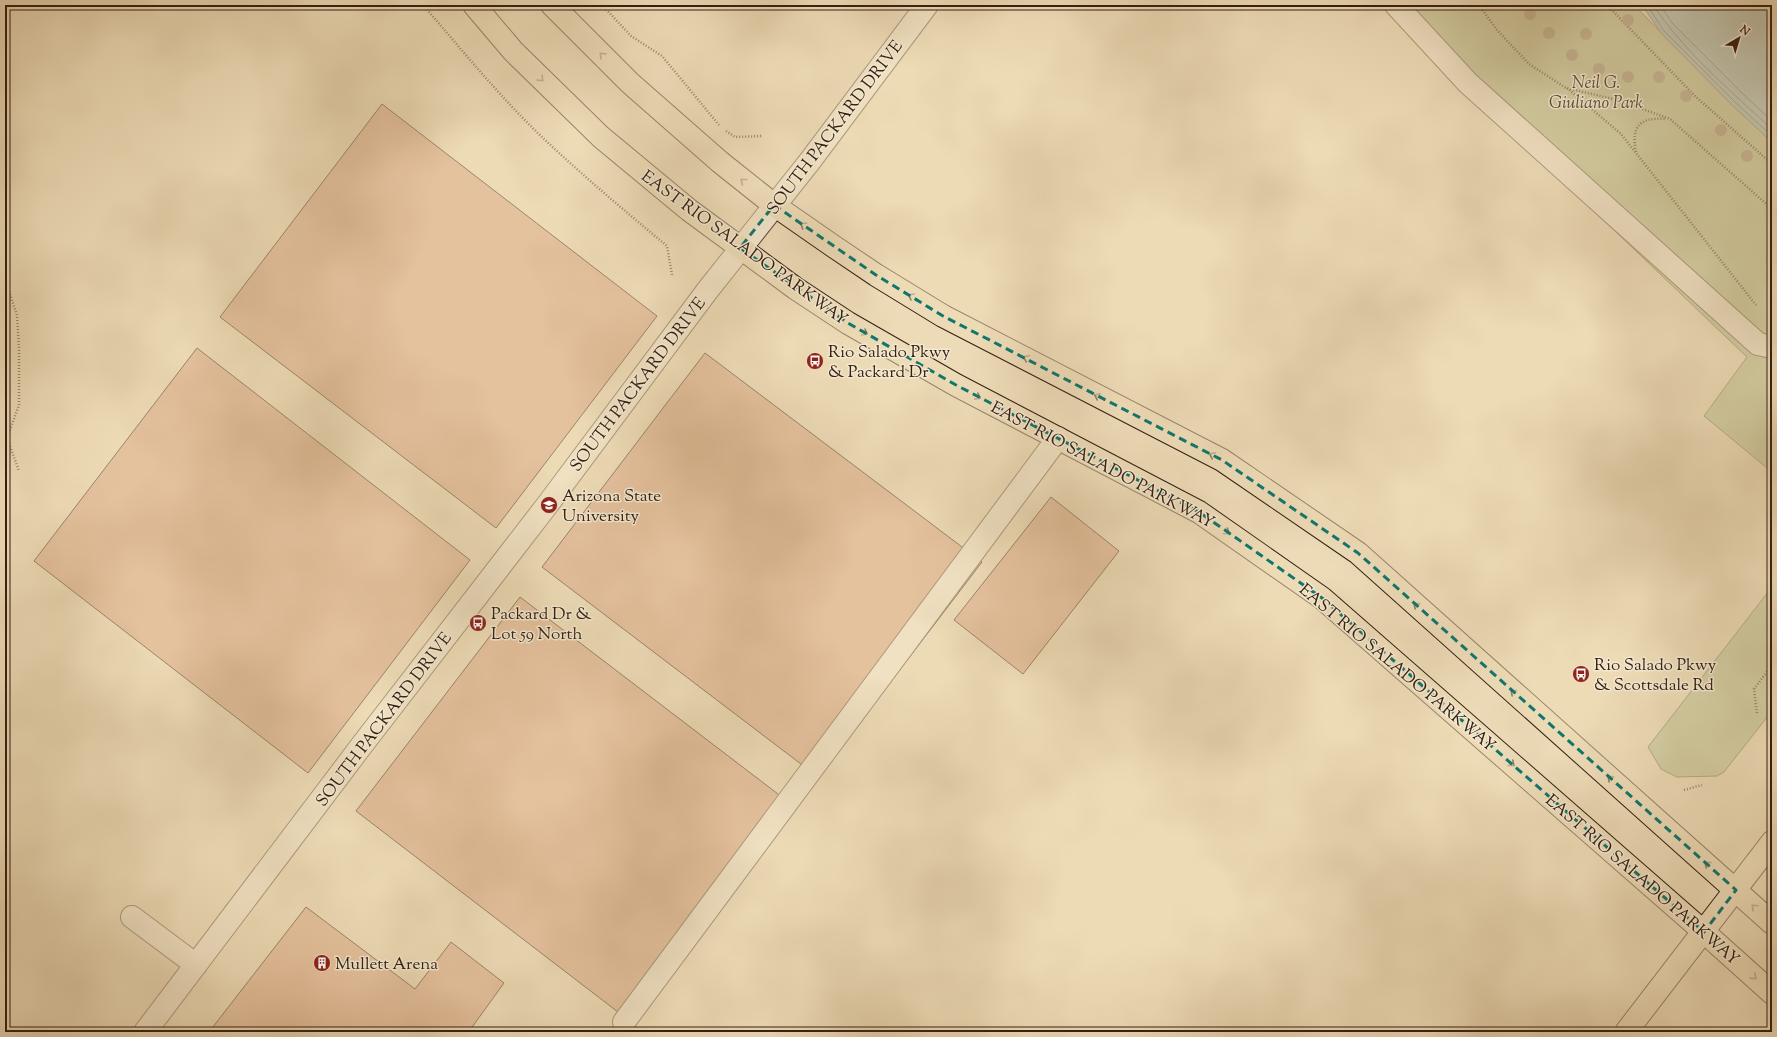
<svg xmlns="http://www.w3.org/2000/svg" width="1777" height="1037" font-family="'Sorts Mill Goudy',serif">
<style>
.green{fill:#b8c08f;stroke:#767050}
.water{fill:#9bb9b6;stroke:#727b74}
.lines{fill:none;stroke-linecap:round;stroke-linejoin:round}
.shore{stroke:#686c64;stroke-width:1}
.building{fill:#dba480;stroke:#341f11}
.minor-casing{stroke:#624e3a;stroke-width:24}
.major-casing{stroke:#341f11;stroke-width:24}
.path{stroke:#341f11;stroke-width:2.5;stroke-dasharray:1 2;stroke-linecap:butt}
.minor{stroke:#f3e8d0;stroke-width:22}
.major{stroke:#eddbb7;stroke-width:22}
.tree{fill:#9d8e71}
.oneway{stroke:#907d64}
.marked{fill:none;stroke:#0f766e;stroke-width:3;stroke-dasharray:8 5;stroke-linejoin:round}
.labels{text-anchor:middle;stroke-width:3;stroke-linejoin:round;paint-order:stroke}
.park-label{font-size:17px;font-style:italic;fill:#5c4f37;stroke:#f3e8d0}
.street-label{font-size:17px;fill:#341f11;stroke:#f3e8d0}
.poi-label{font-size:17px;fill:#341f11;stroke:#f3e8d0;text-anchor:start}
</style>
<rect width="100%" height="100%" fill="#eddbb7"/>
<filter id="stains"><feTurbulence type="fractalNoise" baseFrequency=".005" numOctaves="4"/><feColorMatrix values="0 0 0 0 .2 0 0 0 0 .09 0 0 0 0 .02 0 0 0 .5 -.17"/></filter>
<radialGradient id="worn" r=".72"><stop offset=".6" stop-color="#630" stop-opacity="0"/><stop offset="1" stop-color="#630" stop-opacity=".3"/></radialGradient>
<path class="green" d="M1394,5h240l99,101 39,36v330l-68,-56 43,-59 -286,-273z
M1772,587v124l-48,61 -7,4 -40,1 -16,-8 -13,-22z"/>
<path class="water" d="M1642,5h130v137l-39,-36 -72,-73z"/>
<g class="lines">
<path class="shore" d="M1647,5l17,26 72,72 36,33
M1653,5c31,46 78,87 119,124
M1660,5l13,19 71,71 28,26"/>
</g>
<path class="building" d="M382,104l275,212 -161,212 -276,-211z
M197,348l273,212 -162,213 -274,-212z
M705,353l277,209 -164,215 -276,-210z
M1051,497l68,54 -96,123 -69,-54z
M520,597l275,210 -164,215 -275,-211z
M306,907l109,82 36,-47 53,41 -34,47 2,2h-263z"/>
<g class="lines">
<g class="minor-casing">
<path id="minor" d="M1396,5l72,78 290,261 14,3
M132,917l64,48
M624,1022l434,-584
M145,1032l217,-287 186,-241 159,-213 103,-130 117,-156"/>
</g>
<g class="major-casing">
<path id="major" d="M474,5l39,46 88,86 88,73 106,78 53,35 108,62 243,127 123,86 382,334 68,61
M552,5l78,78 90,79 54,43 59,41 43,29 67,41 279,144 136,93 414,370
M1626,1032l146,-190"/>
</g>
<path class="path" d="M423,5c39,45 77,92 120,133 40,38 82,73 124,108l5,29
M602,5l29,31 31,20 57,69
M1479,5l18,25 32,34 37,24 52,12 52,19 102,90
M1607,5l88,91 77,68
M1567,88l54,46 135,171
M726,131l9,6 28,-1
M1636,152c-5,-25 3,-35 29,-33
M5,280l12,35 2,34v56l-12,33 12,33
M1757,713l-3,-24 18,-24
M1684,790l18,-5"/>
<use href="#minor" class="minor"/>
<use href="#major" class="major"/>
</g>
<g class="tree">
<circle cx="1530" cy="14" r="6"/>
<circle cx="1628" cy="20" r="6"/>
<circle cx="1549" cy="33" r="6"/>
<circle cx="1586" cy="34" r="6"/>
<circle cx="1572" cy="55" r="6"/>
<circle cx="1599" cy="69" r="6"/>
<circle cx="1628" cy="77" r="6"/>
<circle cx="1659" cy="77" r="6"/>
<circle cx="1686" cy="96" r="6"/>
<circle cx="1721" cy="130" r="6"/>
<circle cx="1747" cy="156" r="6"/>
</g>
<defs><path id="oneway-chevron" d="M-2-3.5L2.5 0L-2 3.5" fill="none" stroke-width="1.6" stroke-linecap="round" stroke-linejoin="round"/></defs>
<g class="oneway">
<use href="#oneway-chevron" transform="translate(602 55) rotate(-135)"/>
<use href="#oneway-chevron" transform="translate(541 79) rotate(46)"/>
<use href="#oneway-chevron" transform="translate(743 181) rotate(-142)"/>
<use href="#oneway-chevron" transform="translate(803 225) rotate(-145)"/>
<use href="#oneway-chevron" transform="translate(911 296) rotate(-149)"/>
<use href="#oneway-chevron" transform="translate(865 333) rotate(30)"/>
<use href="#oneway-chevron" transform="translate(1026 358) rotate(-153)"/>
<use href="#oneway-chevron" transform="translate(1097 396) rotate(-153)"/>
<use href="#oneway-chevron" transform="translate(978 397) rotate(28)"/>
<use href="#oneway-chevron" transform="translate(1212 455) rotate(-153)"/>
<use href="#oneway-chevron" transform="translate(1227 532) rotate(35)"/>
<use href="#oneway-chevron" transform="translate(1416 605) rotate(-138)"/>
<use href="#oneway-chevron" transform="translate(1513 692) rotate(-138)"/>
<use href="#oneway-chevron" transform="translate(1512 764) rotate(41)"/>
<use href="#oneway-chevron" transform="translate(1610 778) rotate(-138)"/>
<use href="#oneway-chevron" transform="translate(1707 864) rotate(-139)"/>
<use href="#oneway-chevron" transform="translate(1754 907) rotate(-137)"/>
<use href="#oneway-chevron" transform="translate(1754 977) rotate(42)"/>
</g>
<path d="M0 0H1777V1037H0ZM774,205l102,70 67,41 279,144 136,93 378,337 -32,42 -382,-334 -123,-86 -243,-127 -108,-62 -108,-75z" fill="#eddbb7" fill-opacity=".55" fill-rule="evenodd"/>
<path class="marked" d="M774,205l102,70 67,41 279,144 136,93 378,337 -32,42 -382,-334 -123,-86 -243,-127 -108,-62 -108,-75z"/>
<defs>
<g id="bus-disc" transform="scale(0.9)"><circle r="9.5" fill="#8f2418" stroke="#f3e8d0"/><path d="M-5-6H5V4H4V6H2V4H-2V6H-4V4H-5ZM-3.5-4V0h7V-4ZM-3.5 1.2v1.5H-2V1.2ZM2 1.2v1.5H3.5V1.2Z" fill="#fff"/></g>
<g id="university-disc" transform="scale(0.9)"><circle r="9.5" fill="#8f2418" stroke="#f3e8d0"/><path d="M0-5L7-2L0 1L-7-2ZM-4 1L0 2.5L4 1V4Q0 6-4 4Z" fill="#fff"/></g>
<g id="building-disc" transform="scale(0.9)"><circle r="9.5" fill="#8f2418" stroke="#f3e8d0"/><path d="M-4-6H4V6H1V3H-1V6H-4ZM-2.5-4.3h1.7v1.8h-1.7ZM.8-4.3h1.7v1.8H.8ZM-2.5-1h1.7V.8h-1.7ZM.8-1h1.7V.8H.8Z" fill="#fff"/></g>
</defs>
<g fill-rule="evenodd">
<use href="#bus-disc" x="815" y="361"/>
<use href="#university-disc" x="549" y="505"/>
<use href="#bus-disc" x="478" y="623"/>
<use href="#bus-disc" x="1581" y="674"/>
<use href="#building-disc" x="322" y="963"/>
</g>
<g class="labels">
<g class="park-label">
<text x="1596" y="88">Neil G.<tspan x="1596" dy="20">Giuliano Park</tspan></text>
</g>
<g class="street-label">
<text transform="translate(834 127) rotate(-53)" y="6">SOUTH PACKARD DRIVE</text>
<text transform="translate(745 247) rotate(36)" y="6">EAST RIO SALADO PARKWAY</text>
<text transform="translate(637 384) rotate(-53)" y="6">SOUTH PACKARD DRIVE</text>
<text transform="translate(1103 464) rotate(28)" y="6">EAST RIO SALADO PARKWAY</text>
<text transform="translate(1398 667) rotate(40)" y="6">EAST RIO SALADO PARKWAY</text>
<text transform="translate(383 719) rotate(-53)" y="6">SOUTH PACKARD DRIVE</text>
<text transform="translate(1643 879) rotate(41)" y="6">EAST RIO SALADO PARKWAY</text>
</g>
<g class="poi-label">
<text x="828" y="357">Rio Salado Pkwy<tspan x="828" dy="20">&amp; Packard Dr</tspan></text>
<text x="562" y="501">Arizona State<tspan x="562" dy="20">University</tspan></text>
<text x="491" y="619">Packard Dr &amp;<tspan x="491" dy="20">Lot 59 North</tspan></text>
<text x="1594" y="670">Rio Salado Pkwy<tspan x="1594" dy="20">&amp; Scottsdale Rd</tspan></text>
<text x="335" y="969">Mullett Arena</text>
</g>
</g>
<rect width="1777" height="1037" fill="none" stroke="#eddbb7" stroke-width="20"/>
<rect x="6" y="6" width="1765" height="1025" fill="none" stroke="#341f11" stroke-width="2"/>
<rect x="10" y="10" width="1757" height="1017" fill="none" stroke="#341f11"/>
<g transform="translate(1739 38) rotate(38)" stroke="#f3e8d0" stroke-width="3" paint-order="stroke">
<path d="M0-3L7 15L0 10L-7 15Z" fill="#341f11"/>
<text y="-6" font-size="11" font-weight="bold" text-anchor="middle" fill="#341f11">N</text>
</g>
<rect width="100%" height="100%" filter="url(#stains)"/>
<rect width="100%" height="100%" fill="url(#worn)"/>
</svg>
